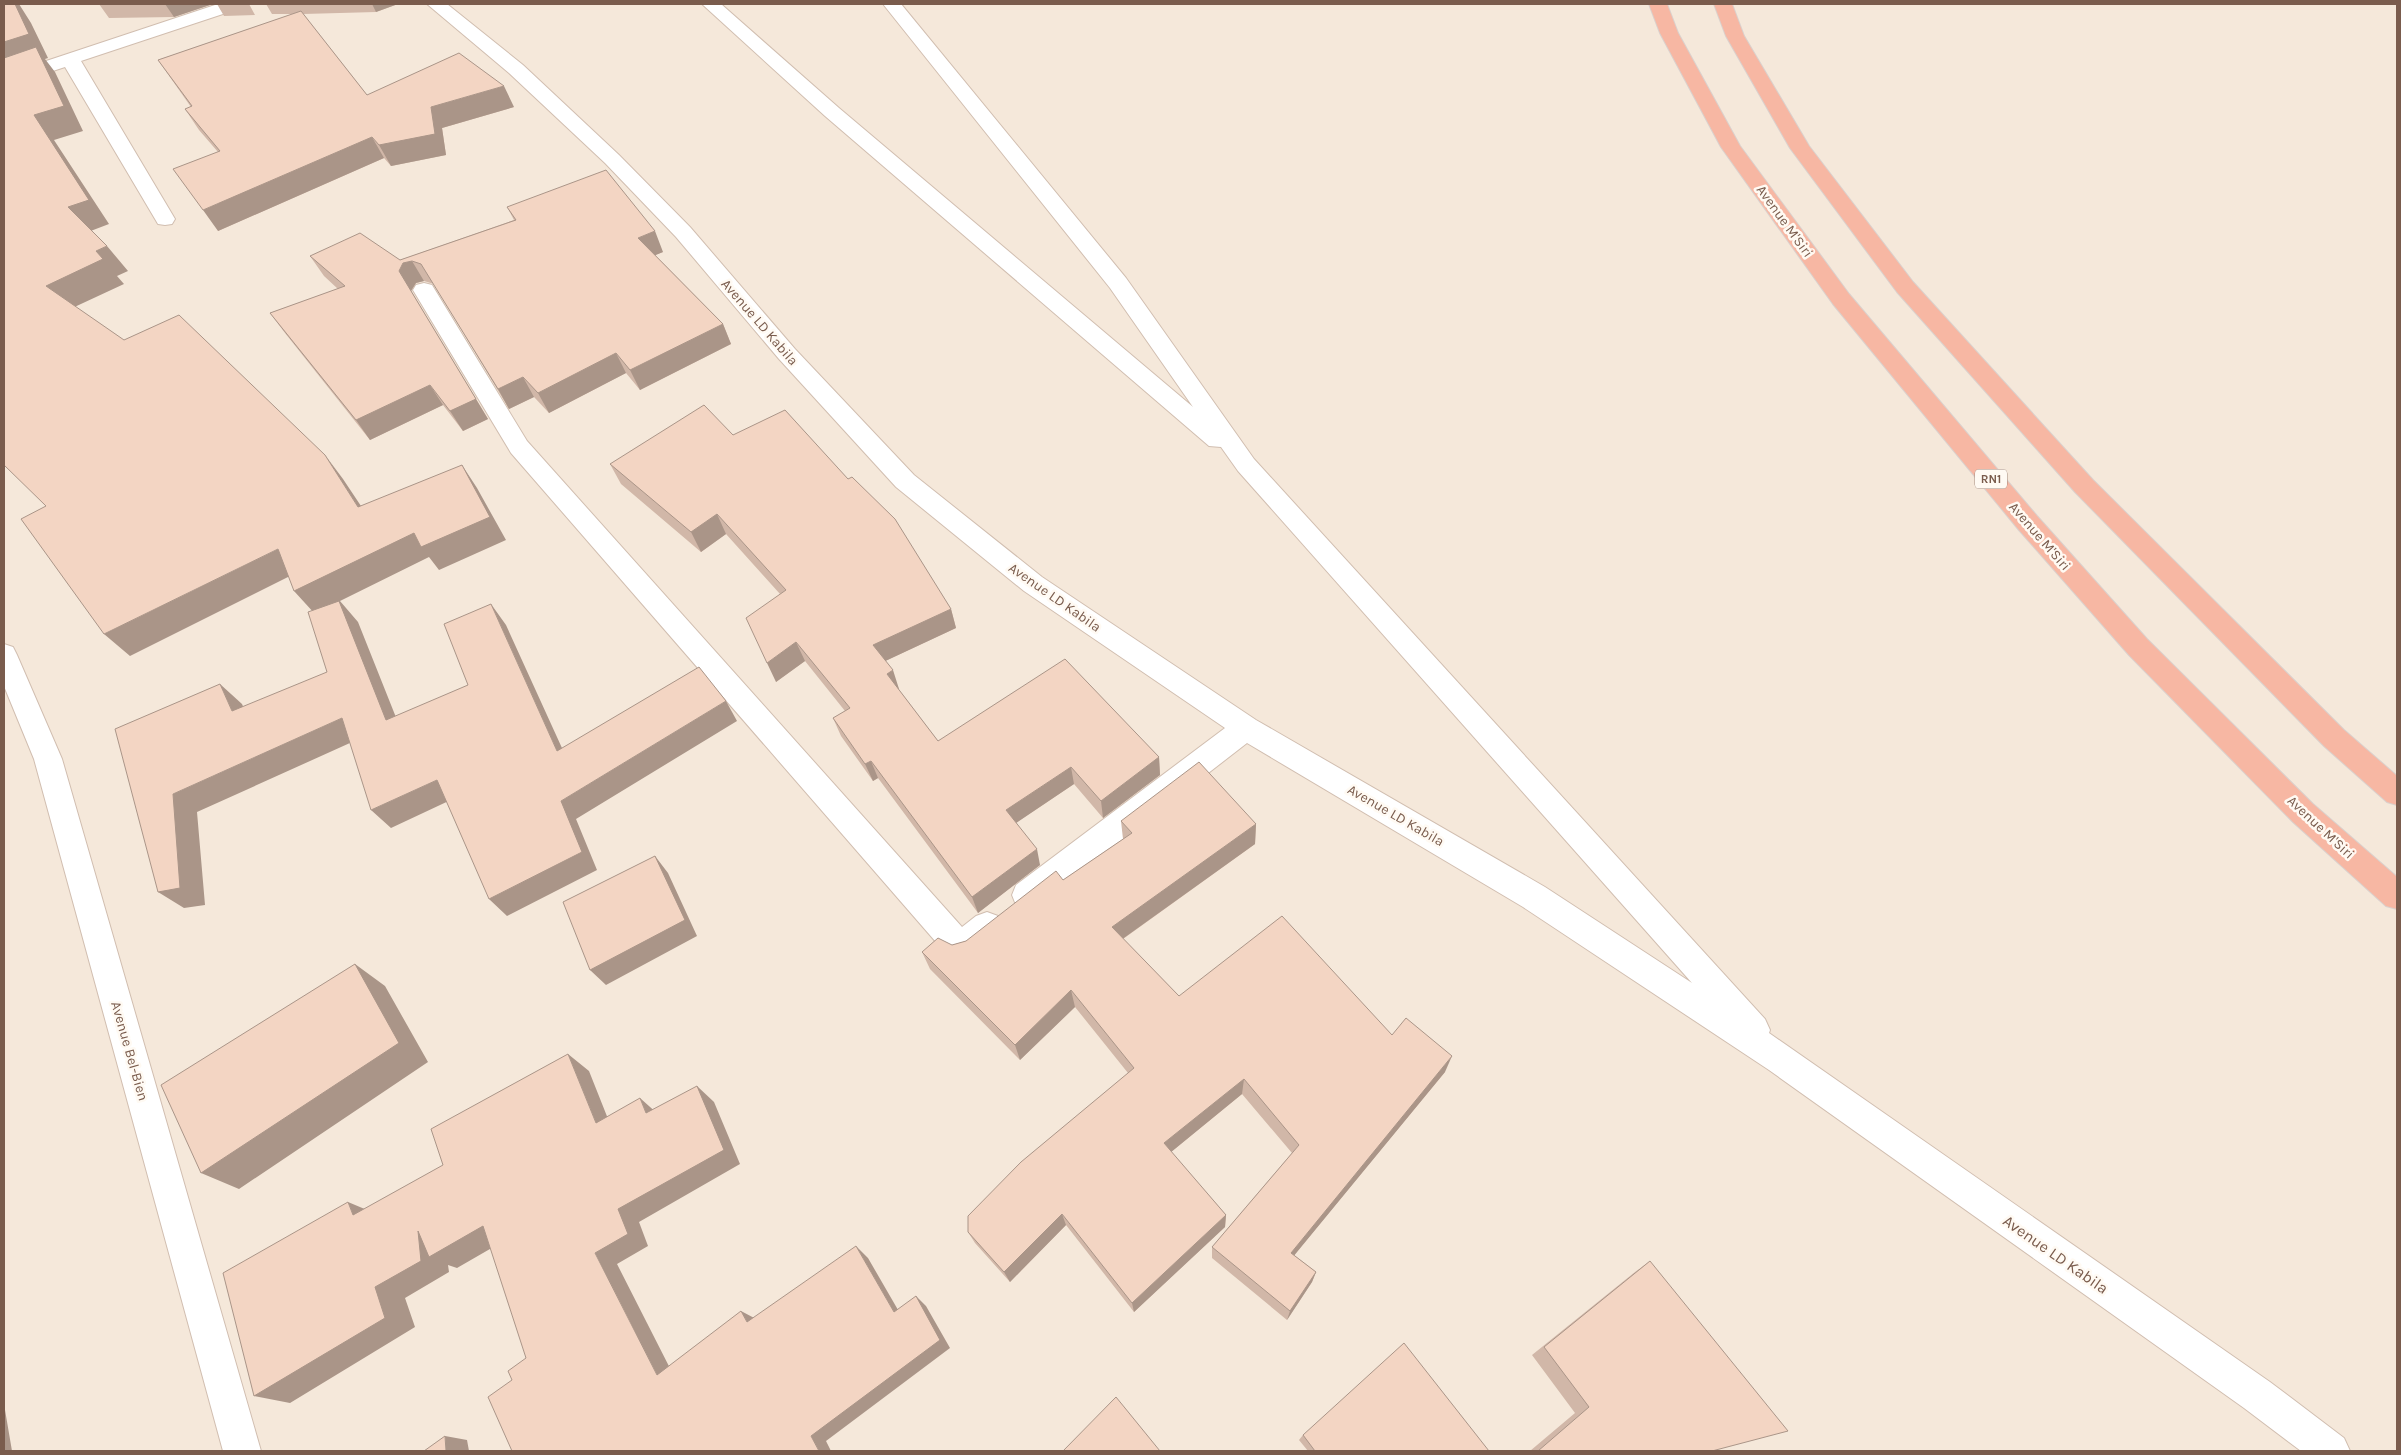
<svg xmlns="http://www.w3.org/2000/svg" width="2401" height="1455" font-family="Karla,sans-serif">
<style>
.residential{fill:#f5e8da}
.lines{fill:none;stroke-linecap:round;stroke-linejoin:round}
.street-casing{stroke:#d1beb0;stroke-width:2}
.highway-casing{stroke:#dad1cd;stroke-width:2}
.street{fill:#fff;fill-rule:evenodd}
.highway{fill:#f7b7a3;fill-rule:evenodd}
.wall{fill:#d1b7a8}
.shaded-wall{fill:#aa9588}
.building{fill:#f3d5c3;stroke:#aa9588}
.labels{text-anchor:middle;stroke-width:5;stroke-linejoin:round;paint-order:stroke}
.shield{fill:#fffaf3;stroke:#a28b7f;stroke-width:1}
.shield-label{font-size:12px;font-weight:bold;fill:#7a5c4d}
.street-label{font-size:14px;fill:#7a5c4d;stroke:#fffaf3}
.near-street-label{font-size:16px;fill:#7a5c4d;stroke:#fffaf3}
</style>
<rect width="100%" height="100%" fill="#fdf6ec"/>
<path class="residential" d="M4,4h2393v1447h-2393z"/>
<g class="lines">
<g class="street-casing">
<path id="street" d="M218,4h26l-3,4 -160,53 94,158 -3,5 -7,1 -7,-1 -93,-157 -61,20v-12z
M427,4h20l76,61 96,90 71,72 105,122 119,126 128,102 214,143 289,167 147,96 -454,-512 -17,-24 -12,-1 -384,-330 -123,-112h19l118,104 354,299 -83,-119 -227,-284h18l225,274 128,181 511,560 5,11 -1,3 501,349 74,56 6,13h-49l-57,-43 -475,-338 -246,-163 -276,-164 -209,162 -11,4 -11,-4 -4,-10 4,-10 209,-157 -201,-137 -128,-104 -117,-128 -103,-122 -71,-74 -96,-90z
M424,283l8,2 95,156 435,486 14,-11 11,-4 11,4 4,10c-7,16 -26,29 -42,35l-11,-4 -438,-504 -98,-163 3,-5z
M4,644l9,3 4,8 45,104 199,692h-38l-189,-692 -30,-73z"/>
</g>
<g class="highway-casing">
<path id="highway" d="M1649,4h18l11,29 62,113 109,148 188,222 110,123 166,165 84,73v32l-11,-3 -93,-84 -164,-167 -110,-125 -186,-226 -112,-157 -61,-114z
M1714,4h18l12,32 65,110 104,136 180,198 251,250 53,46v29l-10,-3 -63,-56 -249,-254 -178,-200 -107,-144 -64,-112z"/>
</g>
<use href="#street" class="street"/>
<use href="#highway" class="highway"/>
</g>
<path class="wall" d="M99,4h114l-39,13 -65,1z
M217,4h32l6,11 -31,1z
M266,4h132l-22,8 -73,2 64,81 147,12 -72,21 4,27 -55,11 -7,-8 -166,73v-79l-19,-22 -14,-21 6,-2 -33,-47 136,-46h-22z
M507,207l156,45 -8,3 68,69 8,20 -91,46 -14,-17 -77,40 -15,-16 -25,12 -75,-125 -10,-3 -8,2 -5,8 77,128 -25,12 -20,-26 -73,35 -85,-107 -15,-20 68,-24 -14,-13 -14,-20 90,4 114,-40z
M733,435l218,174 5,19 -71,33 14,28v1l39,51 221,16 1,18 -57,43 -29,-34 -58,39 24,42 -62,48 -100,-135 -5,3 -32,-45 -8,-18 12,-7 -40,-50 -29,21 4,-88 -54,-60 -25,18 -80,-68 -11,-20z
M1121,821l135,3 -1,20 -132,95 56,57 213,39 53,37 -151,183 22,17 -4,10 -25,38 -75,-62v-11l80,-94 -50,-59 -71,58 55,63 -1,12 -91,85 -68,-87 -56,57 -35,-39 -7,-11 160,-159 -53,-66 -55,53 -90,-91 -8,-17 30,-7 14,-4 97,-61 60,-41z
M1650,1261l62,190h-182l45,-38 -43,-58 103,-83z
M1303,1435l186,16h-181l-9,-11z"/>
<path class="shaded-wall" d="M15,4h4l12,19 17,35 -3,1 10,13 28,59 -29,9 55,84 -21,8 -20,-25 -64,-134v-31z
M165,4h48l-39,13z
M372,4h26l-22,8z
M504,86l10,21 -72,21 4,27 -55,11 -12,-21 52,-38z
M372,137l12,21 -166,73 -15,-21z
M655,231l8,21 -17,7 -8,-21z
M107,246l21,25 -11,5 7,8 -56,26 -22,-24 50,-35z
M412,261l12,20 -8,2 -5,8 77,128 -25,12 -13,-20 -51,-140 4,-8z
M723,324l8,20 -91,46 -10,-20z
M616,353l10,20 -77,40 -11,-20z
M523,377l11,20 -25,12 -11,-20z
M430,385l13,20 -73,35 -14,-20z
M325,455l18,24 34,51 -19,-23z
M462,465l15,23 29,52 -67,30 -10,-13 -89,44 18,21 47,118 -19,-20 -71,-106 -21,-23z
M717,514l9,20 -25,18 -10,-20z
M278,549l20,23 -168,84 -26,-22z
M491,604l15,21 66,145 -15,-19z
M951,609l5,19 -77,36 -6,-19z
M796,642l9,19 -29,21 -9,-19z
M893,670l6,19 -6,4 -6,-19z
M220,684l22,20 12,27 -22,-20z
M726,701l11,20 -161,98 21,51 -90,46 -18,-17 72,-98z
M342,718l19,20 -164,74 8,93 -21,3 -26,-16 15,-98z
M1159,757l1,18 -57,43 -2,-17z
M871,761l7,17 -5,3 -8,-17z
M1071,767l3,17 -64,43 -4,-17z
M437,780l18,18 -64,30 -20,-18z
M1256,824l-1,20 -141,101 -2,-18z
M1037,849l3,16 -62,48 -6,-16z
M655,856l13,17 29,63 -91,49 -16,-15z
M355,964l30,22 43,76 -189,127 -38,-16z
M1071,990l4,17 -55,53 -5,-15z
M568,1054l21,17 27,68 -20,-16z
M1452,1056l-7,16 -157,191 3,-10z
M1244,1079l-2,15 -77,63 -1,-14z
M697,1086l17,16 26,62 -101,58 9,24 -31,18 60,118 -20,-7 -62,-122 23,-44z
M640,1098l19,17 -13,-2z
M348,1202l31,13h-26z
M1062,1214l4,11 -56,57 -6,-10z
M1226,1215l-1,12 -91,85 -2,-9z
M483,1226l26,12 -52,30 -9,-3 1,7 -44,26 10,29 -125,76 -36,-7 121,-109 43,-56z
M856,1246l12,12 37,64 -11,-10z
M1316,1272l-4,10 -25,38 3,-9z
M916,1296l10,10 24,42 -124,93 5,10h-12l-8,-15z
M741,1311l17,9 -11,2z
M4,1404l8,47h-8z
M445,1436l22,4 2,11h-23z"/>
<path class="building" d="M4,4h11l14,30 -25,8z
M301,11l66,84 92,-42 45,33 -73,21 4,27 -56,11 -7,-8 -169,73 -30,-41 47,-18 -35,-42 7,-3 -34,-46z
M36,47l28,59 -30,9 55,85 -21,7 39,39 -11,5 7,8 -57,27 78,54 55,-25 146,140 33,52 104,-42 28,52 -69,30 -7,-14 -120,58 -16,-42 -174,85 -83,-115 25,-13 -42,-41v-407z
M606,170l49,61 -17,7 85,86 -93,46 -14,-17 -78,40 -15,-16 -25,12 -77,-125 -9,-3 -9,2 -4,8 77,128 -26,12 -20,-26 -74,35 -86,-107 75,-27 -35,-30 50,-23 40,27 116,-40 -9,-13z
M704,405l29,30 52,-25 63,69 4,-2 43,42 56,90 -78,36 20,25 -6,4 51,67 127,-82 94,98 -58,44 -30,-34 -65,43 31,39 -65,48 -101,-136 -6,3 -32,-46 17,-10 -54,-66 -29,21 -21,-45 40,-28 -69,-76 -26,18 -81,-68z
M339,601l47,119 82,-35 -24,-61 47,-20 66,147 142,-84 27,34 -165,100 21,51 -93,47 -52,-119 -66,30 -29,-92 -169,76 7,94 -22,4 -43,-163 105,-45 12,27 95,-39 -19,-60z
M1199,762l57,62 -144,103 67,69 103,-80 110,119 14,-17 46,38 -161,197 25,19 -26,39 -78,-64 87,-102 -55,-66 -80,64 62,72 -94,88 -70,-89 -58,58 -36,-40v-16l53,-54 113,-94 -63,-78 -56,55 -93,-93 16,-14 14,7 14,-4 90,-70 7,9 69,-47 -11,-12z
M655,856l30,64 -95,50 -27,-68z
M355,964l44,79 -198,130 -40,-88z
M568,1054l28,69 44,-25 6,15 51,-27 27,64 -106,59 10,25 -33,19 62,122 84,-64 6,11 109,-76 38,66 22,-16 24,44 -129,96 8,15h-307l-24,-54 24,-17 -4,-9 18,-13 -43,-132 -54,31 -11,-26 3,30 -46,26 10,31 -131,78 -31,-123 125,-71 5,13 90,-50 -12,-36z
M1650,1261l138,170 -76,20h-174l51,-44 -45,-60z
M1404,1343l85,108h-174l-12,-16z
M1116,1397l44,54h-97z
M445,1436l1,15h-22z"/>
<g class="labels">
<rect class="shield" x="1975" y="469.5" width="32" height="19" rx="4"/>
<g class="shield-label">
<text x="1991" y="483">RN1</text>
</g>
<g class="street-label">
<text transform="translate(1785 221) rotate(54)" y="5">Avenue M'Siri</text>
<text transform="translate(760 322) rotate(49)" y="5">Avenue LD Kabila</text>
<text transform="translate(2040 536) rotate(49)" y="5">Avenue M'Siri</text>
<text transform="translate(1055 597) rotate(35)" y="5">Avenue LD Kabila</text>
<text transform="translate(1396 815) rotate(30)" y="5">Avenue LD Kabila</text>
<text transform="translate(2321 827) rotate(43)" y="5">Avenue M'Siri</text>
<text transform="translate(130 1051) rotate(74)" y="5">Avenue Bel-Bien</text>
</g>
<g class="near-street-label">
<text transform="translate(2056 1254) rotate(35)" y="6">Avenue LD Kabila</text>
</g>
</g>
<rect width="2401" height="1455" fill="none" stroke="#7a5c4d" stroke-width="10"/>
</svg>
